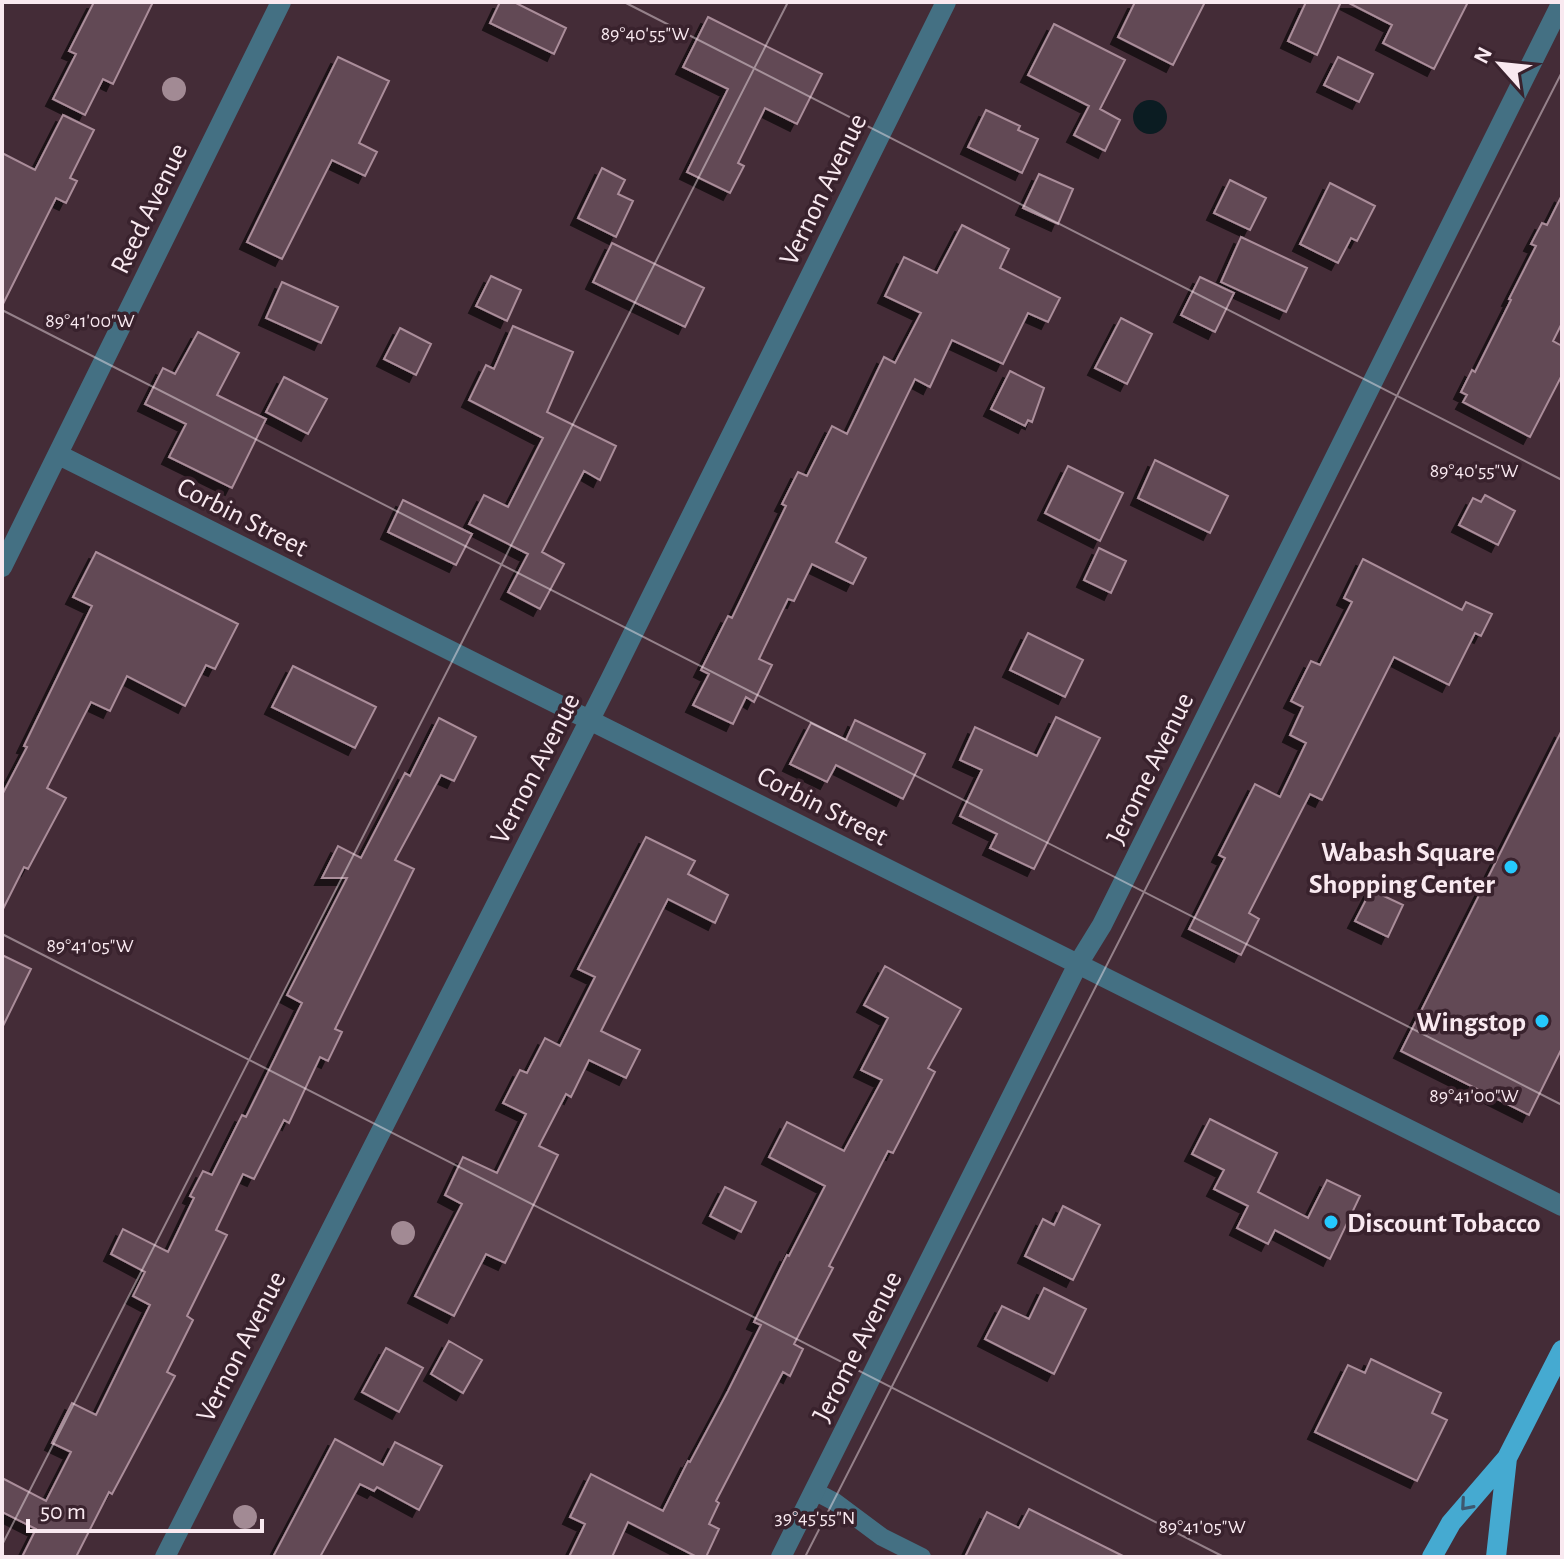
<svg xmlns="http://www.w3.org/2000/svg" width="1564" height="1559" font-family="'Alegreya Sans',sans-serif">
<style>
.water{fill:#0b1c22}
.building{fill:#624854;stroke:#aa8d9a;stroke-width:2;filter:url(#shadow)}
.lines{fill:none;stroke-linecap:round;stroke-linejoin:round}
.lane{stroke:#447083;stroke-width:18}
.street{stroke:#447083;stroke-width:20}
.primary{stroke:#45aad1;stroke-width:20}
.tree{fill:#a28a94}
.oneway{stroke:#3e586f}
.ticks{fill:none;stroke:#f9e9f0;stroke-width:2;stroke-opacity:0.45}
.poi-dot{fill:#25c9fe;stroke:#39222d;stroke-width:3}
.labels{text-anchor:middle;stroke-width:7;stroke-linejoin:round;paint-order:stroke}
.street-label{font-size:28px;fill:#f9e9f0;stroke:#39222d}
.poi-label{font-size:28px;font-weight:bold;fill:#f9e9f0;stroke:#39222d;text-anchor:end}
.ticks-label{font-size:20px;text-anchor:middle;fill:#f9e9f0;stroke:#39222d;stroke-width:7;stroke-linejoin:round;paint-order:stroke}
</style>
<defs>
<filter id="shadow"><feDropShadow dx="-7" dy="7" stdDeviation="0" flood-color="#0009"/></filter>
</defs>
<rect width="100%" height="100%" fill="#442c37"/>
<path class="water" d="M1133 117a17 17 0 1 1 34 0a17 17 0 1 1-34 0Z"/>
<path class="building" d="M94,2h59l-40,82 -10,-5 -18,36 -32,-16 23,-45 -7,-3z
M500,2h14l52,26 -12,26 -64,-31z
M1135,2h70l-32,63 -55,-28z
M1306,2h35l-24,53 -29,-14z
M1347,2h121l-34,67 -51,-26 9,-18z
M708,17l114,57 -25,50 -32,-16 -27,55 6,3 -14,27 -43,-21 41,-83 -45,-22z
M1054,24l71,36 -25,49 20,11 -15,31 -31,-16 15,-29 -61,-31z
M338,57l51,24 -30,62 18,9 -12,24 -33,-16 -50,99 -35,-17z
M1338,57l35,17 -14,28 -35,-17z
M986,110l34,16 -2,4 20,9 -16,34 -54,-26z
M63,115l31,15 -24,48 7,3 -11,22 -10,-5 -54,108v-153l33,17z
M602,168l23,12 -7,14 15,7 -17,36 -38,-19z
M1039,174l34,15 -15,35 -35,-16z
M1230,180l36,18 -16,32 -36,-17z
M1330,183l45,23 -18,35 -6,-3 -13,25 -38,-19z
M1562,195v128l-9,18 9,5v29l-32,62 -67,-35 4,-7 -6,-3 11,-22 3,2 36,-72 -2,-1 27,-53 -5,-2 11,-21 5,2z
M962,225l47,24 -9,19 60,30 -12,24 -20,-9 -25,51 -51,-24 -22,47 -15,-8 -79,163 30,16 -13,26 -41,-20 -18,37 -6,-2 -29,60 13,6 -18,37 -8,-5 -13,27 -40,-19 16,-31 -8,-4 27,-54 4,2 54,-112 -4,-2 16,-32 9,4 25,-50 15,8 37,-77 11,6 26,-50 -36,-17 19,-39 33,16z
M1241,237l66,31 -21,44 -65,-30z
M612,243l92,45 -19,39 -92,-45z
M491,276l30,14 -14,31 -31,-15z
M1200,277l34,16 -19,39 -34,-17z
M282,282l56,25 -17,36 -55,-25z
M1121,318l31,16 -25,50 -32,-16z
M513,326l60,26 -26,60 69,34 -16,34 -16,-9 -42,81 22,12 -24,45 -32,-17 20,-38 -59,-30 15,-29 24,12 35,-69 -74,-38 17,-35 8,4z
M400,328l31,16 -15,31 -32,-16z
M198,332l41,21 -22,42 49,24 -34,69 -63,-31 17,-33 -41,-20 18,-36 12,6z
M1010,371l34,17 -12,34 -4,-2 -3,6 -34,-17z
M284,377l43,22 -19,35 -42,-22z
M1155,460l73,36 -18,37 -72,-35z
M1068,466l55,27 -23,48 -55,-28z
M1485,495l30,16 -17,34 -39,-20 14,-27 8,4z
M403,500l69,34 -16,31 -68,-33z
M1099,548l27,13 -15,32 -27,-13z
M96,552l142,72 -23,45 -9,-4 -21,41 -58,-30 -17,35 -19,-9 -44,86 19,10 -38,71 -4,-2 -22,44v-116l25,-48 -3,-1 68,-140 -19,-9z
M1363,559l99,51 4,-8 26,12 -11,22 -6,-3 -26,52 -55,-28 -72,143 -12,-6 -61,119 10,6 -18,36 -52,-26 36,-71 -6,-3 36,-71 25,13 26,-54 -16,-8 13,-28 -12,-6 20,-40 9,4 32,-63 -8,-4z
M1028,633l55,27 -18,37 -55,-27z
M293,666l83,41 -21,41 -83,-41z
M1056,717l44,21 -66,131 -44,-21 7,-14 -37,-18 22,-46 -22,-10 15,-33 62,29z
M439,718l37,19 -22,44 -13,-6 -46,85 19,9 -79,160 7,3 -14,29 -8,-4 -31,66 -5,-3 -30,59 -11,-5 -27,56 11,5 -40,81 6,4 -26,52 8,4 -63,118 -3,-2 -33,65h-54l14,-28 -34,-17v-34l44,23 25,-49 -19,-9 20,-40 24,12 54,-110 -17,-9 12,-24 -34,-18 12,-25 45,23 26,-54 -4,-2 13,-25 9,4 30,-60 4,2 56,-114 -15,-8 60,-117h-25l16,-32 23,12 44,-85 5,3z
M855,720l70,34 -22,45 -67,-34 -9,17 -37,-18 21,-41 35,17z
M1562,730v318l-33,67 -128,-64z
M646,837l49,24 -7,13 40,21 -13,28 -47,-24 -67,132 39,19 -14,28 -37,-18 -18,37 -5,-3 -27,52 19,9 -53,108 -19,-9 -32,62 -39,-20 47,-92 -17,-9 18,-38 34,16 29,-59 -23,-11 17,-33 7,3 18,-35 15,8 35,-69 -17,-8z
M1371,890l32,15 -15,32 -33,-16z
M2,955l29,14 -29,59z
M885,966l76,43 -33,59 7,4 -42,81 -5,-2 -59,115 4,2 -39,76 9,5 -13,27 -7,-4 -67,129 3,2 -10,21 10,5 -13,28h-9l-69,-35 -16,35h-43l16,-33 -15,-7 21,-43 72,37 25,-50 2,1 38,-71 33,-66 -7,-3 33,-67 2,1 36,-70 -56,-29 18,-35 57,29 38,-71 -21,-10 27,-52 -24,-13z
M1210,1119l67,34 -19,39 50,26 19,-38 33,16 -30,63 -55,-29 -7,14 -31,-16 11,-22 -34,-17 10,-19 -32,-16z
M725,1187l31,15 -15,30 -31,-16z
M1063,1206l37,19 -27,55 -48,-24 18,-37 11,6z
M1044,1288l42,21 -32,65 -69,-35 17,-33 27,13z
M449,1341l33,19 -19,33 -32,-19z
M386,1348l37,20 -24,44 -37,-20z
M1371,1359l70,34 -9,20 15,7 -30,61 -102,-49 33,-67 17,8z
M335,1439l48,26 12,-23 47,24 -23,44 -42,-23 -3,4 -14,-7 -40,73h-47z
M1029,1509l96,48h-160l22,-45 32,16z"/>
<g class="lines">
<path class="lane" d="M814,1491l21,11 47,35 40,20"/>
<path class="street" d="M59,455l1503,751
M2,567l279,-565
M165,1557l445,-877 336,-678
M781,1557l297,-593 24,-39 460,-923"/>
<path class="primary" d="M1432,1557l19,-34 56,-65 55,-108
M1496,1557l11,-99"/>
</g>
<g class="tree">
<circle cx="174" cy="89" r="12"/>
<circle cx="403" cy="1233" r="12"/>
<circle cx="245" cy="1517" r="12"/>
</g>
<defs><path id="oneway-chevron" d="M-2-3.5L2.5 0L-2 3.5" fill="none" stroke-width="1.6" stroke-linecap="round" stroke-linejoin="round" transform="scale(2)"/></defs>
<use class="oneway" href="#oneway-chevron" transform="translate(1466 1505) rotate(131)"/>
<path class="ticks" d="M624,2l938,478M2,310l1560,795M2,934l1222,623M2,1545l786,-1543M805,1557l757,-1485"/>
<g class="poi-dot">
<circle cx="1511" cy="867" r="8"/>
<circle cx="1542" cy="1021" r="8"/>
<circle cx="1331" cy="1222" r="8"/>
</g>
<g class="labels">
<g class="street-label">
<text transform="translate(822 189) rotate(-64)" y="10">Vernon Avenue</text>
<text transform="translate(148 208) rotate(-64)" y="10">Reed Avenue</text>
<text transform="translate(243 516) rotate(27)" y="10">Corbin Street</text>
<text transform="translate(534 768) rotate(-63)" y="10">Vernon Avenue</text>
<text transform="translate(1149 768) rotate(-64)" y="10">Jerome Avenue</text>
<text transform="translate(823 805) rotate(27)" y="10">Corbin Street</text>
<text transform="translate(240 1346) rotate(-63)" y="10">Vernon Avenue</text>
<text transform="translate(856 1346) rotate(-63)" y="10">Jerome Avenue</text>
</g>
<g class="poi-label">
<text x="1495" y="861">Wabash Square<tspan x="1495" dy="32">Shopping Center</tspan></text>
<text x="1526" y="1031">Wingstop</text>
<text x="1347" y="1232" text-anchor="start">Discount Tobacco</text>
</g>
</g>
<g class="ticks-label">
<text x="645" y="40">89°40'55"W</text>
<text x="90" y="327">89°41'00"W</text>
<text x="1474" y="477">89°40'55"W</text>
<text x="90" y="952">89°41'05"W</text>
<text x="1474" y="1102">89°41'00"W</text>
<text x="815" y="1524">39°45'55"N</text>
<text x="1202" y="1533">89°41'05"W</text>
</g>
<rect width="1564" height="1559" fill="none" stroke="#f9e9f0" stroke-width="8"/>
<g transform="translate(1500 64) rotate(297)" stroke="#39222d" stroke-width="6" paint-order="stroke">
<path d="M0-6L14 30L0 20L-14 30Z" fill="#f9e9f0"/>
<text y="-12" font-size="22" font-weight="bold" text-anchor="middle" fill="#f9e9f0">N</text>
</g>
<path d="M28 1519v12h234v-12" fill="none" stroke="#f9e9f0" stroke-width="4"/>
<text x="40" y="1519" font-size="24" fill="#f9e9f0" stroke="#39222d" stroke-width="6" paint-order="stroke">50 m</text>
</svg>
